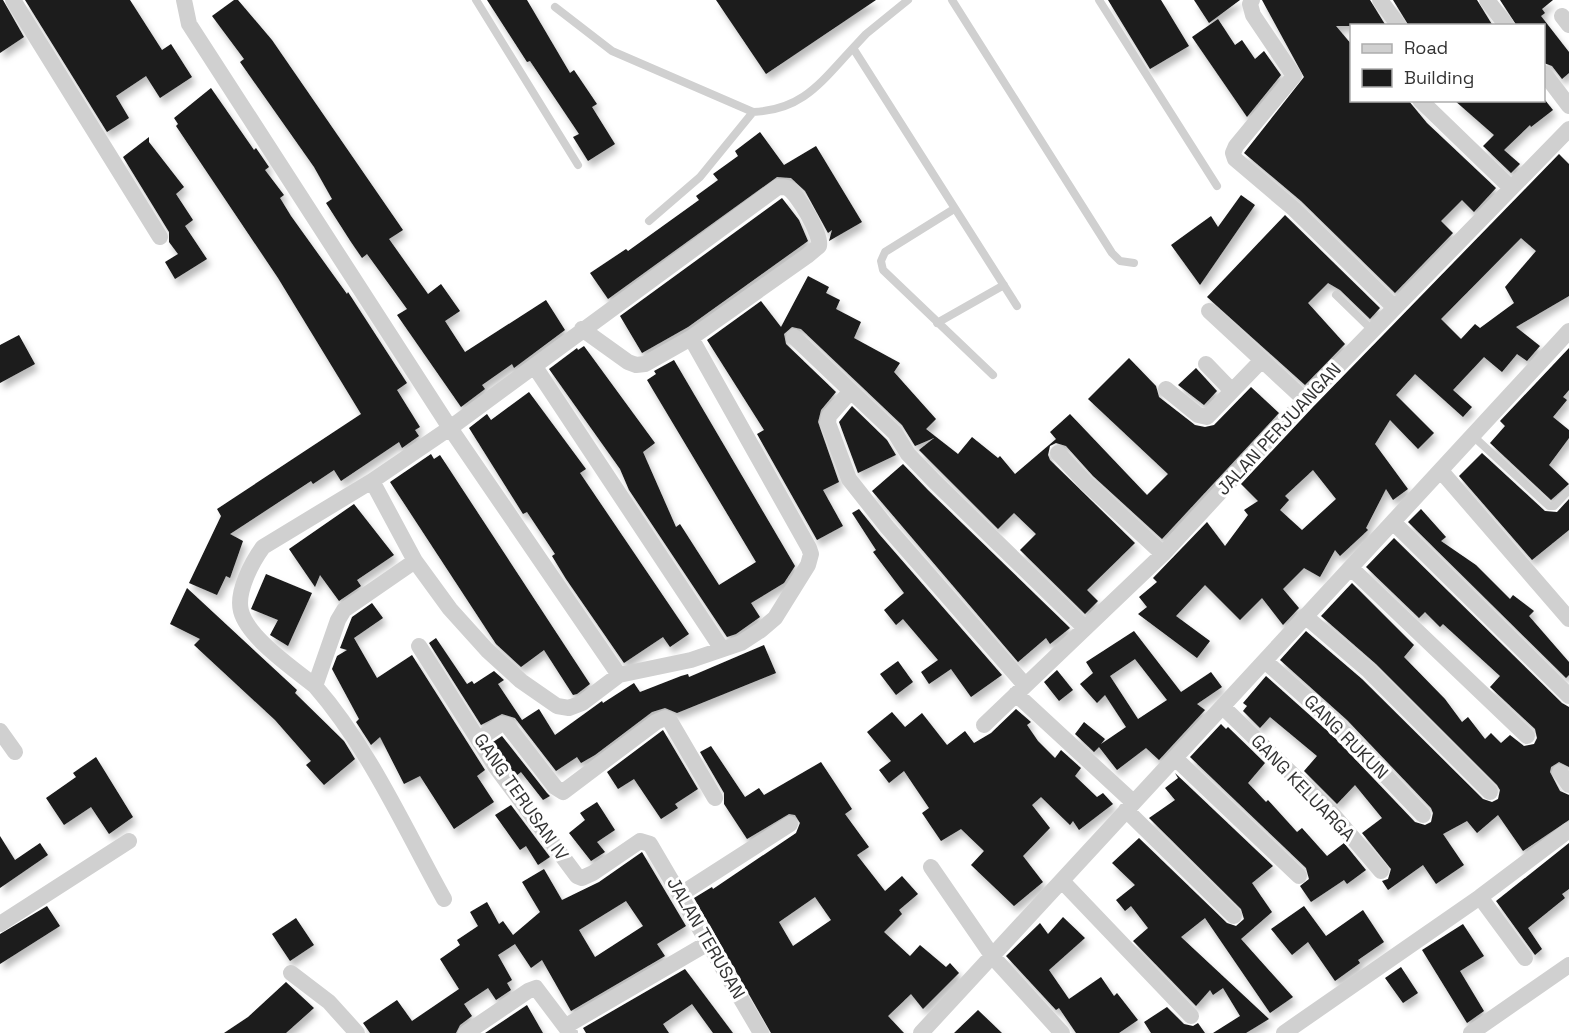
<svg xmlns="http://www.w3.org/2000/svg" width="1569" height="1033" font-family="'Space Grotesk',sans-serif">
<style>
.building{fill:#1a1a1a;fill-rule:evenodd;filter:url(#shadow)}
.lines{fill:none;stroke-linecap:round;stroke-linejoin:round}
.service{stroke:#d0d0d0;stroke-width:8}
.minor{stroke:#d0d0d0;stroke-width:16}
.labels{text-anchor:middle;stroke-width:6;stroke-linejoin:round;paint-order:stroke}
.street-label{font-size:18px;fill:#333;stroke:#fff}
</style>
<defs>
<filter id="shadow"><feDropShadow dx="3.5" dy="6" stdDeviation="3" flood-color="#0004"/></filter>
</defs>
<rect width="100%" height="100%" fill="#fff"/>
<path class="building" d="M0,0h3l21,37 -24,16z
M25,0h105l32,50 9,-6 21,33 -32,21 -14,-22 -30,20 13,22 -22,14z
M234,0h4l34,40 131,190 -14,9 39,55 13,-10 19,27 -15,10 20,31 81,-52 19,30 -51,38 -2,-4 -30,21 3,4 -24,18 -64,-92 10,-6 -40,-55 -5,4 -11,-16 -25,-39 6,-4 -18,-32 -74,-105 4,-3 -32,-43z
M487,0h40l43,73 4,-3 23,34 -5,3 23,37 -27,17 -15,-24 6,-3 -49,-73 -3,1z
M716,0h160l-110,74z
M1108,0h53l28,46 -39,23z
M1194,0h46l-31,23z
M1262,0h108l16,26h-50l16,19v55h56l19,23 69,65 -22,24 -12,-12 -21,21 12,12 -58,60 -94,-92 -57,-48 60,-76z
M1393,0h84l16,26h-84z
M1500,0h53l-11,9 3,4 -4,3 28,36v21l-7,6 -10,-13 -8,-3v-37h-27z
M1218,19l17,26 7,-5 13,19 9,-8 17,24 -34,42 -55,-80z
M211,88l43,62 2,-2 13,19 -4,3 19,25 -4,3 11,18 56,78 1,-2 59,91 -10,7 23,37 -5,3 4,6 -17,12 -3,-6 -58,39 -7,-11 -21,14 -2,-3 -81,53 13,7 -13,37 -4,-2 -9,19 -28,-12 32,-67 -4,-7 144,-95 -83,-136 -102,-152 2,-2 -4,-6z
M1454,100h91l8,10 -22,17 -1,-2 -26,25 16,14 -9,9 -28,-27 11,-11z
M760,132l24,33 32,-19 46,76 -33,19 3,-11 -4,3 -23,-42 -14,-13 -14,-1 -169,122 -18,-26 36,-24 2,2 71,-51 -3,-4 22,-16 -5,-6 25,-18 -3,-5z
M149,137v5l35,45 -8,7 17,26 -8,6 22,33 -32,20 -10,-17 13,-8 -9,-12v-10l-46,-75z
M1559,154l10,10v132l-53,31 24,19 -13,15 -10,-7 -15,18 -18,-15 -31,33 19,17 -9,10 -48,-43 -19,21 38,38 -16,16 -28,-29 -15,24 33,45 -15,11 -7,-11 -20,39 2,2 -28,26 -5,-6 -15,27 -16,-9 -21,21 16,19 -16,17 -21,-27 -22,22 -35,-35 -29,31 34,25 -13,17 -59,-44 9,-7 -8,-10 18,-15 -4,-4 54,-56 18,24 23,-31 -4,-5 14,-9 -17,-17 72,-77zM1521,238l15,13 -31,36 9,16 -34,25 -5,-4 -14,15 -20,-20zM1313,470l23,29 -34,31 -22,-20 9,-10 -4,-4z
M1241,195l14,10 -55,80 -29,-40 40,-29 7,11z
M782,198l17,22 9,21 -120,86 -46,26 -22,-37z
M1285,215l95,93 -10,11 -30,-29 -12,-7 -20,20 37,41 -40,41 -98,-88z
M808,276l21,11 -3,6 14,7 -4,9 25,13 -7,16 46,25 -6,9 42,47 -10,10 32,25 14,-17 26,21 2,-2 15,18 41,-35 -6,-7 20,-18 77,81 21,-21 -80,-75 41,-41 27,28 3,11 36,28 10,2 9,-2 37,-38 28,26 -117,126 -69,-63 -27,-30 -10,-3 -6,3 -2,9 2,5 85,83 -48,47 11,11 -13,13 -65,-64 16,-16 -22,-21 -16,16 -79,-79 15,-12 -19,8 -13,-21 -101,-96 -9,-2 -8,7 2,10 50,48 -15,18 -3,12 21,60 -16,8 20,36 -26,14 -60,-106 7,-4 -57,-90 54,-39 20,26z
M19,335l16,29 -35,19v-38z
M584,346l71,97 -12,9 33,75 4,-3 39,61 37,-23 -109,-182 9,-6 -2,-3 20,-11 121,206 -11,17 -33,20 9,14 -24,17 -9,3 -98,-147 -9,-21 -71,-100 28,-21 1,2z
M1569,348v42l-6,7 4,3 -14,17 16,13v8l-20,27 20,19 -18,16 -61,-57 15,-17 -5,-5z
M1196,368l21,23 -13,14 -26,-20z
M529,392l57,77 -6,4 109,161 -19,13 -7,-10 -39,26 -58,-84 -14,-23 3,-2 -28,-42 -4,2 -54,-86 18,-14 4,6z
M852,406l35,34 9,15 -38,18 -19,-51z
M1482,453l63,58 12,1 12,-13v31l-37,30 -73,-84z
M431,454l3,5 6,-4 150,229 -13,10 -4,1 -29,-45 -23,17 -25,-23 -106,-162z
M903,464l25,26 142,138 -20,16 -4,-6 -28,24 -146,-171z
M354,504l40,51 -37,25 4,6 -22,15 -19,-26 -5,12 -26,-38z
M859,509l20,25 123,141 -31,22 -20,-28 -22,15 -8,-12 17,-12 -35,-41 -7,6 -12,-15 20,-17 -31,-41 3,-2 -24,-37z
M1421,509l25,28 -5,4 35,24 34,34 3,-4 21,16 -5,5 40,46v13l-3,3 -158,-156z
M1394,538l168,165 7,4v60l-10,-5 -8,5 -1,5 10,19 9,4v25l-46,31 -25,-36 -21,18 -10,-12 -24,13 21,31 -28,19 -13,-19 -35,25 -6,-9 6,-2 3,-10 -29,-36 20,-15 -27,-33 -18,19 -33,-33 13,-15 -47,-39 -10,11 -17,-17 4,-5 -4,-3 23,-27 66,59 83,87 10,3 6,-3 2,-9 -2,-5 -84,-88 -67,-60 26,-29 56,48 121,120 9,3 6,-3 2,-9 -3,-5 -121,-121 -55,-48 31,-33 62,62 -10,12 41,42 17,23 6,-5 17,22 6,-6 10,10 9,-8 14,11 10,-2 3,-6 -2,-9 -45,-42 10,-11 -57,-52 -3,3 -15,-15 -6,6 -53,-51z
M266,574l46,19 -24,53 -18,-11 8,-15 -27,-11z
M187,588l110,102 -2,3 49,48 11,18 -31,26 -18,-20 5,-4 -36,-41 -81,-75 6,-6 -30,-15z
M372,603l11,15 -29,20 23,40 35,-23 73,115 -8,6 17,26 -40,27 -34,-53 -16,8 -24,-47 -9,8 -15,-23 3,-3 -27,-50 5,-13 10,-6 -7,-2 12,-31z
M1134,631l47,61 30,-20 11,15 -25,17 8,6 -46,50 -13,-12 -29,22 -18,-23 -5,5 -19,-18 9,-12 21,17 -4,5 25,-17 -21,-32 -8,8 -17,-19 13,-11 -7,-11zM1135,659l32,41 -29,19 -28,-43z
M436,638l31,46 5,-3 2,3 20,-13 10,9 -6,4 24,36 17,-11 16,26 47,-34 1,2 31,-20 6,9 41,-16 7,-2 1,3 75,-32 12,28 -99,40 -12,-5 -13,4 -57,43 -14,8 -4,-6 -21,14 -41,-53 -13,-4 -21,11 -52,-82z
M898,661l15,21 -17,13 -16,-21z
M1057,670l16,20 -14,11 -15,-19z
M1016,709l15,13 -4,3 11,16 17,17 6,-8 20,18 -6,8 22,21 6,-4 10,11 -34,26 -6,-9 -3,4 -29,-28 -9,8 18,23 -27,28 20,26 -29,24 -43,-41 13,-14 -23,-22 -20,12 -19,-28 7,-5 -25,-37 -15,12 -10,-13 12,-9 -24,-29 25,-20 13,15 17,-14 25,32 18,-14 9,12 17,-10z
M1221,724l5,5 2,-2 37,36 -17,20 18,19 2,-2 29,32 5,-4 25,28 17,-13 22,27 -19,14 -3,-4 -33,22 -11,-16 9,-7 -3,-11 -116,-111z
M663,730l35,59 -23,15 3,4 -17,11 -27,-40 -16,10 -11,-17z
M502,736l45,57 3,3 -7,4 -22,-28 -5,4 -23,-34z
M711,746l34,51 14,-9 5,7 57,-33 31,47 -7,5 24,33 -12,8 28,36 17,-15 16,18 -19,16 3,4 -18,18 26,24 10,-11 26,22 4,-4 9,10 -36,36 -12,-15 -23,22 16,17h-133l-77,-135 18,-11 1,2 83,-56 4,-10 -5,-8 -6,-1 -42,25 -23,-35v-11l-24,-41zM815,897l16,23 -38,26 -14,-24z
M96,757l37,60 -24,17 -18,-27 -27,18 -18,-27 30,-21 -3,-4z
M1175,773l98,93 -21,17 20,29 -31,27 52,58 -23,16 -65,-95 -24,19 88,82 -23,14h-33l27,-17 -17,-28 -10,7 -3,-5 -14,16 -63,-65 15,-13 -17,-22 -6,5 -9,-11 19,-15 -23,-22 27,-25 88,85 9,3 8,-7 -3,-10 -92,-91 26,-18 -10,-12 13,-10z
M597,802l18,28 -18,12 8,10 -14,9 -22,-28 16,-13 -5,-7z
M511,805l39,52 -12,8 -12,-19 -6,4 -25,-35z
M0,836l15,24 25,-17 8,12 -48,33z
M1569,843v46l-7,5 3,4 -37,30 14,21 -7,6 -39,-54z
M642,852l44,74 -29,18 8,12 -94,55 -29,-51 -11,8 -16,-24 -17,11 14,25 -5,3 4,7 -15,10 -8,-12 -24,16 8,12 -12,9 -4,8h-86l-7,-10 34,-23 15,21 47,-32 -19,-30 20,-14 -3,-5 21,-14 -8,-14 17,-10 12,22 4,-3 10,14 27,-23 -18,-30 22,-13 18,31 37,-18zM626,901l17,25 -48,31 -16,-27z
M47,906l13,20 -60,38v-30z
M1304,906l22,30 37,-26 21,32 -26,18 2,3 -25,18 -27,-39 -16,13 -21,-26z
M1063,917l22,21 -36,32 20,29 32,-22 13,19 3,-3 21,27 -19,13h-43l-17,-25 -3,2 -50,-54 34,-33 8,11z
M296,918l18,27 -24,16 -18,-27z
M1463,924l21,32 -24,15 24,40 -17,12 -45,-73z
M1401,967l17,26 -15,10 -18,-25z
M685,969l48,64h-20l-21,-29 -29,20 6,9h-83l-3,-5z
M286,982l28,26 -28,25h-62l24,-16z
M527,1005l16,28h-58z
M1167,1007l17,17 9,2 5,-3 7,10h-54l-7,-11z
M978,1010l24,23h-48z"/>
<g class="lines">
<path class="service" d="M476,0l102,165
M908,0l-42,34 -13,14 164,258
M952,0l160,253 8,8 14,2
M1099,0l118,186
M555,7l57,44 141,61c50,-2 68,-30 100,-64
M954,209l-69,43 -4,9 2,9 110,105
M649,221l51,-44 53,-65
M1336,295l36,35
M937,323l67,-38
M1473,436l76,70h5l15,-16"/>
<path class="minor" d="M13,0l147,237
M184,0l5,24 261,404 169,247
M1252,0l-2,4 3,11 41,61 -58,70 -3,7 2,6 59,50 100,98
M1380,0l19,26
M1487,0l20,26
M1562,16l7,9
M1544,73l25,33
M1420,100l91,88
M1209,311l96,89
M582,329l46,33 8,3 9,-1 46,-26 116,-82 12,-10c3,-10 -21,-53 -32,-58 -2,-1 -6,-1 -9,-1l-328,241 -78,53 43,80 35,48 37,41 34,31 36,25 12,2 13,-5 37,-28 72,-15 50,-17 20,-13 14,-12 33,-53 3,-11 -2,-6 -118,-210
M794,337l101,96 13,21 27,28 150,146
M1206,364l26,27
M535,367l187,282
M1166,389l32,26 9,2 54,-56
M850,392l-21,24 -1,7 21,56 38,48 138,158
M1058,453l28,30 77,71
M1441,471l128,148
M1393,522l176,174
M415,561l-71,49 -6,10 -23,66c54,62 89,141 129,213
M1351,568l176,168
M1305,616l64,55 121,121
M419,646l76,120 82,110 5,2 11,-5 47,-32 10,3 111,189
M1266,662l73,65 84,88
M315,686c-21,-17 -67,-48 -74,-75 -5,-19 11,-49 22,-64l109,-66
M1016,694l117,108
M1223,707l106,103 52,61
M984,725l179,-171 142,-154 264,-271
M0,731l15,21
M479,739l22,-15 6,1 48,62 8,5 93,-70 9,-4 5,3 45,77
M1176,759l123,117
M1560,772l9,13
M1126,810l108,106
M931,867l62,90 69,76
M1062,881l129,135
M681,894l109,-70
M1480,897l45,61
M0,924l129,-83
M291,973l38,29 28,31
M566,1026l142,-83
M466,1033l62,-42 8,-3 34,45
M921,1033l648,-702
M1284,1033l196,-136 89,-67
M1471,1033l98,-68"/>
</g>
<g class="labels">
<g class="street-label">
<text transform="translate(1279 429) rotate(-47)" y="6">JALAN PERJUANGAN</text>
<text transform="translate(1346 737) rotate(45)" y="6">GANG RUKUN</text>
<text transform="translate(1303 788) rotate(46)" y="6">GANG KELUARGA</text>
<text transform="translate(521 797) rotate(55)" y="6">GANG TERUSAN IV</text>
<text transform="translate(706 938) rotate(60)" y="6">JALAN TERUSAN</text>
</g>
</g>
<rect x="1350" y="24" width="195" height="78" fill="#ffffff" stroke="#adadad" stroke-width="1.5"/>
<rect x="1362" y="44" width="30" height="9" fill="#d0d0d0" stroke="#adadad" stroke-width="1.5"/>
<text x="1404" y="54" font-size="18" fill="#333333">Road</text>
<rect x="1362" y="69" width="30" height="18" fill="#1a1a1a" stroke="#adadad" stroke-width="1.5"/>
<text x="1404" y="84" font-size="18" fill="#333333">Building</text>
</svg>
